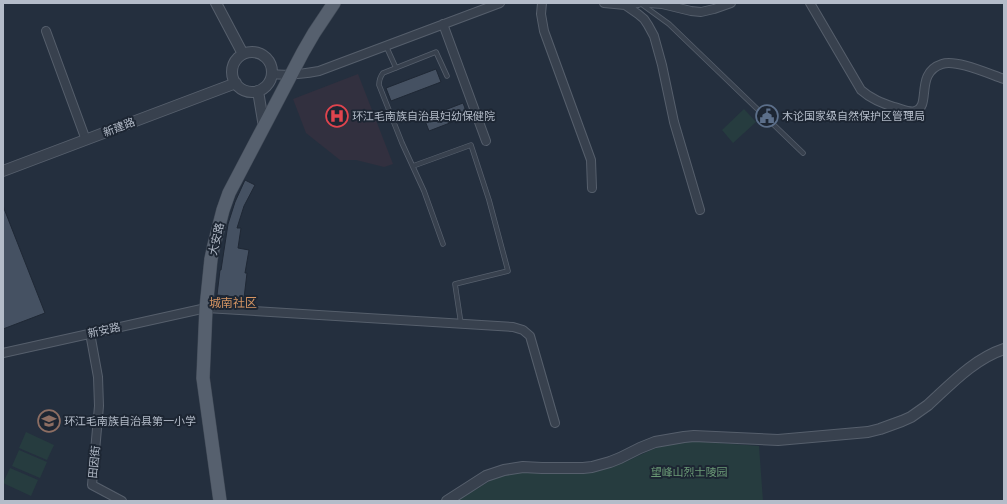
<svg xmlns="http://www.w3.org/2000/svg" width="1007" height="504" font-family="'Open Sans','Noto Sans SC',sans-serif">
<style>
.medical{fill:#32303f}
.green{fill:#263c3f}
.building{fill:#455162;stroke:#1f2835}
.lines{fill:none;stroke-linecap:round;stroke-linejoin:round}
.service-casing{stroke:#565f6c;stroke-width:5.5}
.minor-casing{stroke:#565f6c;stroke-width:10}
.tertiary-casing{stroke:#565f6c;stroke-width:12}
.primary-casing{stroke:#414a57;stroke-width:14}
.service{stroke:#38414e;stroke-width:4}
.minor{stroke:#38414e;stroke-width:8}
.tertiary{stroke:#38414e;stroke-width:10}
.primary{stroke:#56606e;stroke-width:13}
.labels{text-anchor:middle;stroke-width:4;stroke-linejoin:round;paint-order:stroke}
.poi-label{font-size:11px;fill:#b4bcc9;stroke:#1d2633;text-anchor:start}
.street-label{font-size:11px;fill:#b4bcc9;stroke:#1d2633}
.park-label{font-size:11px;fill:#6b9a76;stroke:#1d2633}
.neighbourhood-label{font-size:12px;fill:#d59563;stroke:#1d2633}
</style>
<rect width="100%" height="100%" fill="#242f3e"/>
<path class="medical" d="M358,74l35,90 -9,3 -28,-7h-16l-34,-27 -13,-34z"/>
<path class="green" d="M744,109l12,13 -23,21 -11,-13z
M26,432l28,13 -7,15 -28,-12z
M682,441h10l67,5 4,55h-306l36,-22 13,-5 14,-2 79,-1 26,-9 26,-12 13,-5z
M19,450l28,12 -7,16 -28,-12z
M10,468l28,12 -7,16 -28,-13z"/>
<path class="building" d="M436,69l5,13 -50,19 -5,-13z
M463,103l5,13 -39,15 -5,-13z
M245,180l10,5 -11,21 -7,22h4l-3,20 11,2 -4,23h2l-3,25 -27,-3 3,-25h1l7,-46 7,-22z
M3,206l42,107 -42,16z"/>
<g class="lines">
<g class="service-casing">
<path id="service" d="M640,3l29,21 134,129
M386,46l10,22
M413,166l58,-21 18,55 19,71 -53,13 6,40
M443,244l-19,-53 -22,-48 -23,-58c0,-5 1,-8 4,-12l53,-21 11,24"/>
</g>
<g class="minor-casing">
<path id="minor" d="M542,3l-1,11 3,17 47,129 1,28
M604,3l21,2 13,-2
M648,3l14,1 29,7 10,1 13,-3 17,-6
M810,3l51,87c10,9 21,13 33,17 6,1 15,6 21,4 17,-4 -1,-38 27,-47 14,-5 47,10 62,15
M625,5l13,9 6,5 4,6 6,11 8,29 12,57 26,88
M443,24l43,117
M46,31l40,109
M272,74c16,2 31,0 47,-3l181,-68
M90,333l8,44 1,29 -7,79 30,16
M3,353l203,-45 307,19 10,3 7,6 25,87"/>
</g>
<g class="tertiary-casing">
<path id="tertiary" d="M216,3l27,51
M232 72a20 20 0 1 1 40 0a20 20 0 1 1-40 0Z
M258,91l6,36
M3,171l233,-88
M447,501l39,-25 18,-6 19,-3 19,1h41l9,-1 18,-5 10,-4 20,-10 15,-6 29,-5 10,-1 84,4 90,-8 12,-3 22,-8 9,-4 17,-12c23,-21 46,-46 76,-56"/>
</g>
<g class="primary-casing">
<path id="primary" d="M220,501l-17,-123 3,-70 5,-49 3,-14 9,-35 6,-17 74,-141 11,-19 20,-30"/>
</g>
<use href="#service" class="service"/>
<use href="#minor" class="minor"/>
<use href="#tertiary" class="tertiary"/>
<use href="#primary" class="primary"/>
</g>
<defs>
<g id="hospital-ring" transform="scale(1.15)"><circle r="9.5" fill="#1d2633" stroke="#e0444e" stroke-width="1.5"/><path d="M-5-5h3v3.5h4V-5h3V5h-3V1.5h-4V5h-3Z" fill="#e0444e"/></g>
<g id="civic-ring" transform="scale(1.15)"><circle r="9.5" fill="#1d2633" stroke="#5c6f8a" stroke-width="1.5"/><path d="M-.6-6.5H3V-4.5H.6V-3L4-1V1h2V6H-6V1h2V-1L-.6-3ZM-1.2 2.5V6h2.4V2.5Z" fill="#5c6f8a"/></g>
<g id="school-ring" transform="scale(1.15)"><circle r="9.5" fill="#1d2633" stroke="#8d6e63" stroke-width="1.5"/><path d="M0-5L7-2L0 1L-7-2ZM-4 1L0 2.5L4 1V4Q0 6-4 4Z" fill="#8d6e63"/></g>
</defs>
<g fill-rule="evenodd">
<use href="#hospital-ring" x="337" y="116"/>
<use href="#civic-ring" x="767" y="116"/>
<use href="#school-ring" x="49" y="421"/>
</g>
<g class="labels">
<g class="poi-label">
<text x="352" y="120">环江毛南族自治县妇幼保健院</text>
<text x="782" y="120">木论国家级自然保护区管理局</text>
<text x="64" y="425">环江毛南族自治县第一小学</text>
</g>
<g class="street-label">
<text transform="translate(119 127) rotate(-21)" y="4">新建路</text>
<text transform="translate(216 239) rotate(-77)" y="4">大安路</text>
<text transform="translate(104 330) rotate(-13)" y="4">新安路</text>
<text transform="translate(94 462) rotate(-84)" y="4">田因街</text>
</g>
<g class="park-label">
<text x="689" y="476">望峰山烈士陵园</text>
</g>
<g class="neighbourhood-label">
<text x="233" y="307">城南社区</text>
</g>
</g>
<rect width="1007" height="504" fill="none" stroke="#b4bcc9" stroke-width="8"/>
</svg>
